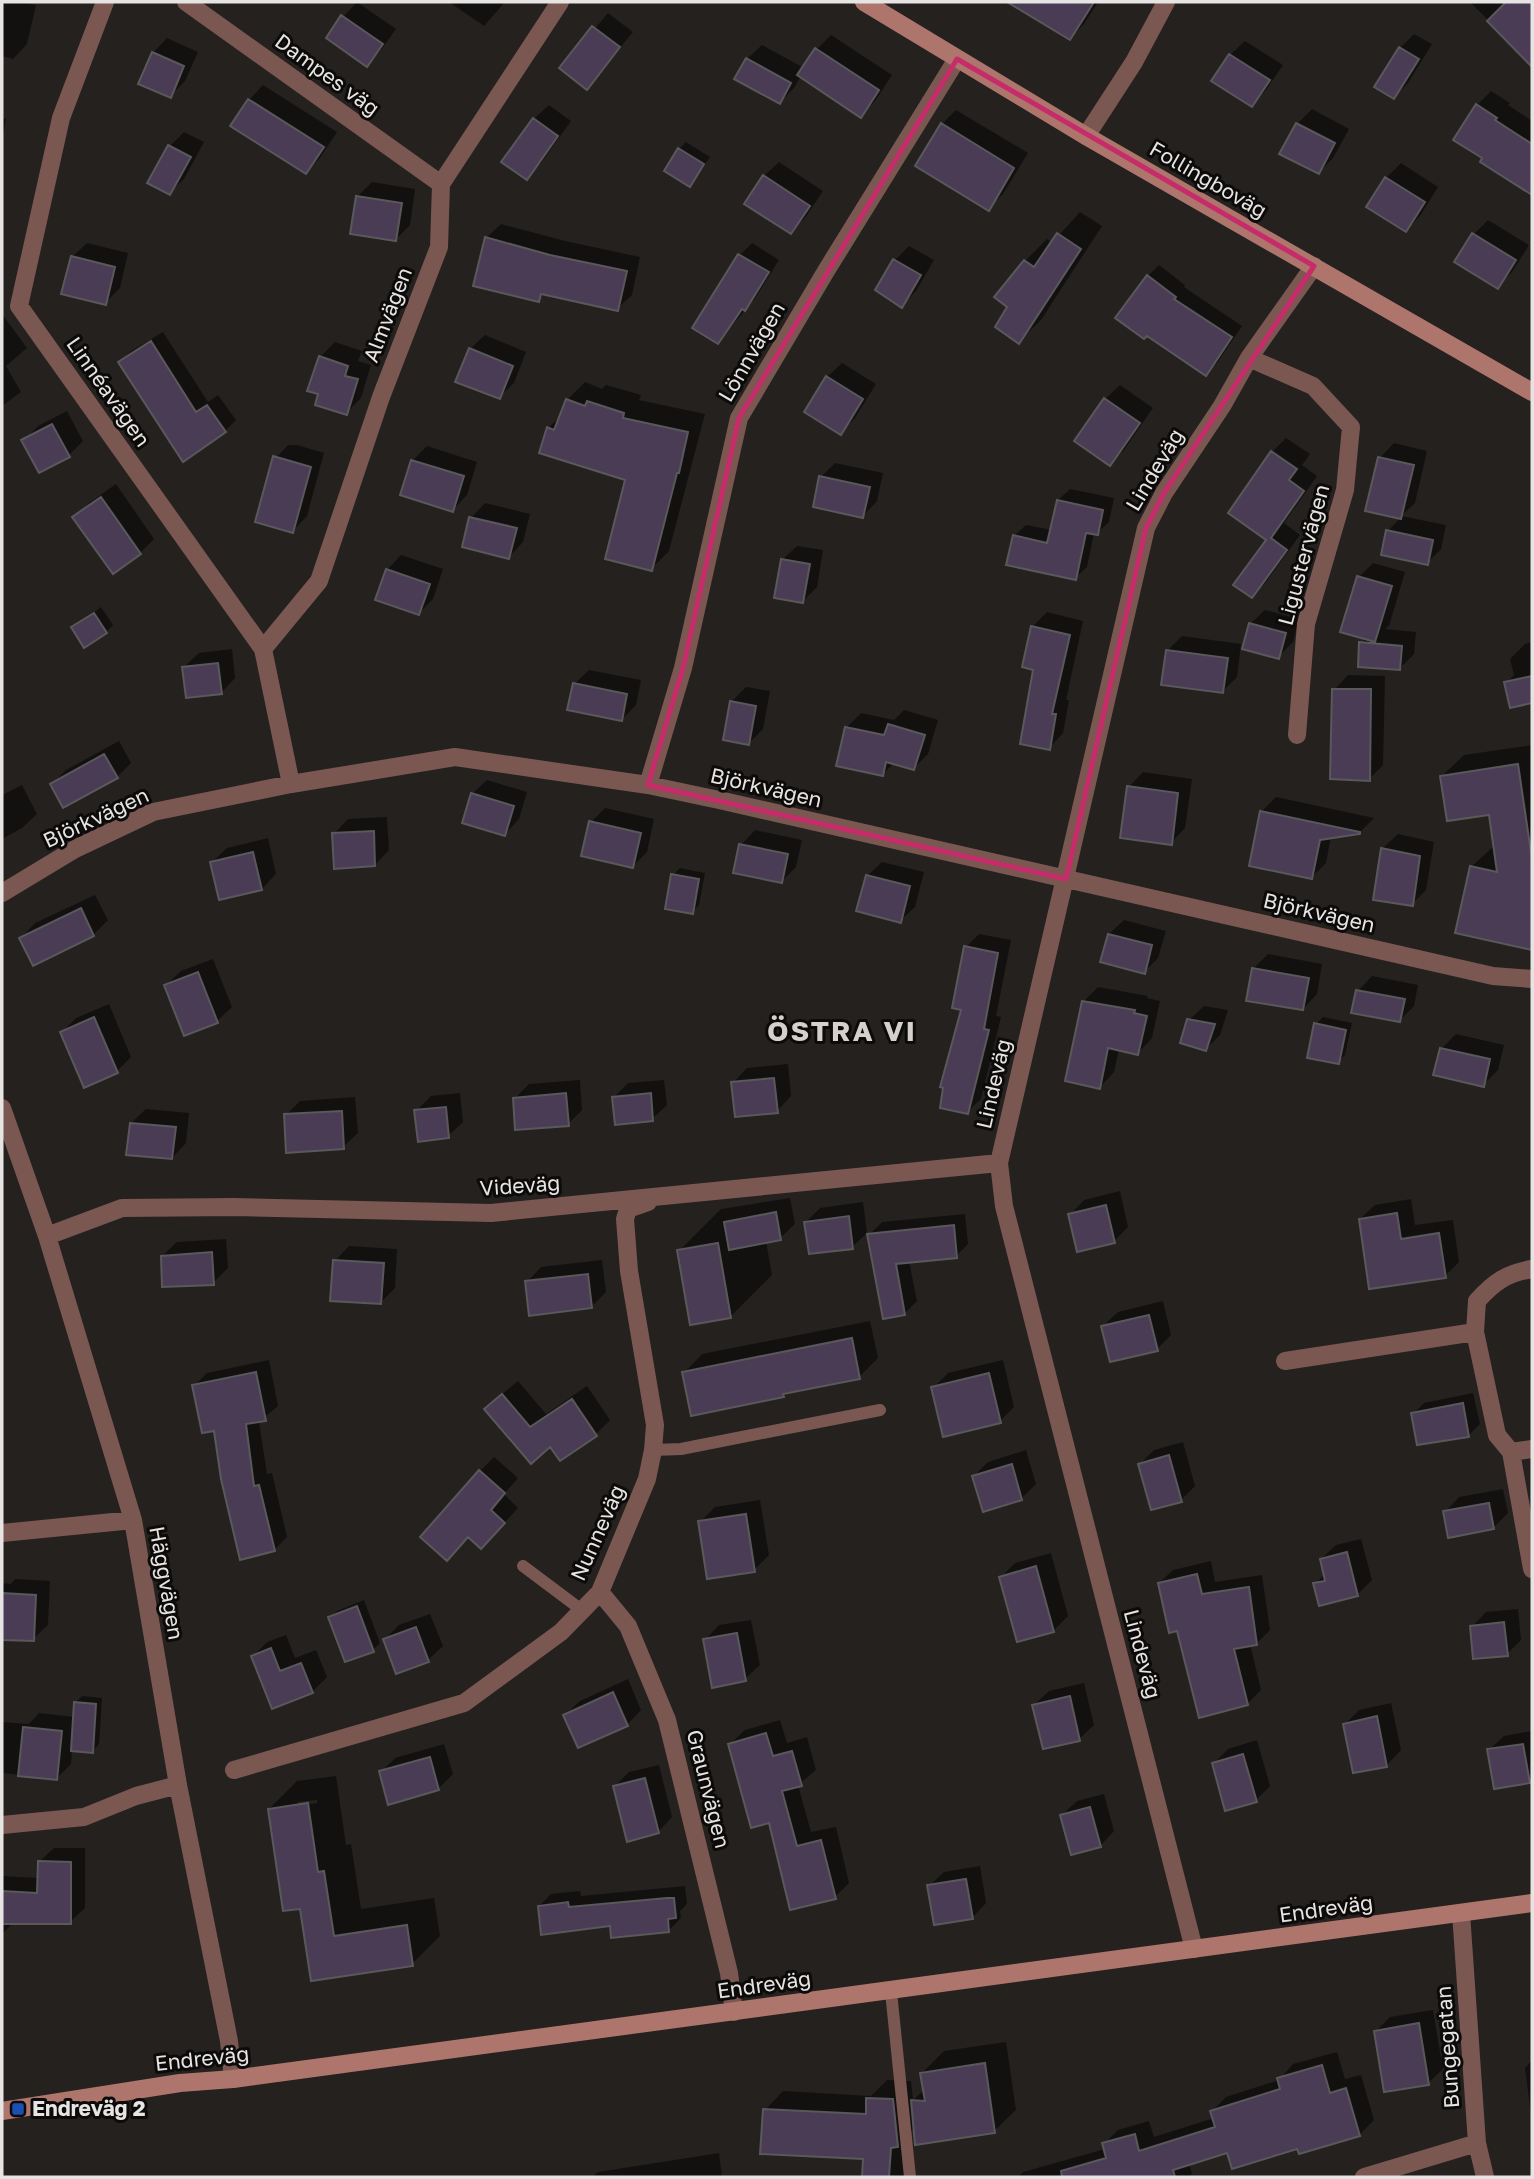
<svg xmlns="http://www.w3.org/2000/svg" width="1534" height="2179" font-family="'Golos Text',sans-serif">
<style>
.shadow{fill:#0007;fill-rule:evenodd}
.building{fill:#4b3c55;stroke:#59585b;stroke-width:2}
.lines{fill:none;stroke-linecap:round;stroke-linejoin:round}
.lane{stroke:#7b5752;stroke-width:12}
.street{stroke:#7b5752;stroke-width:18}
.secondary{stroke:#ae756d;stroke-width:18}
.marked{fill:none;stroke:#c62c69;stroke-width:5;stroke-linejoin:round}
.transit-dot{fill:#1a4fb4;stroke:#0c0b0a;stroke-width:2.5}
.labels{text-anchor:middle;stroke-width:6;stroke-linejoin:round;paint-order:stroke}
.street-label{font-size:21px;fill:#e7e5e4;stroke:#0c0b0a}
.poi-label{font-size:21px;font-weight:bold;fill:#e7e5e4;stroke:#0c0b0a;text-anchor:start}
.district-label{font-size:28px;font-weight:bold;letter-spacing:2px;fill:#d5d0ce;stroke:#0c0b0a}
</style>
<rect width="100%" height="100%" fill="#24211f"/>
<path class="shadow" d="M2,2h17l17,3 -9,39 -14,15 -11,-3z
M357,2l39,27 -15,21 -14,15 -24,-48z
M449,2h56l-21,24z
M1010,2h88l-14,22 -14,14z
M1470,2h62v60l-5,-3z
M608,13l25,19 -46,55 -25,-19z
M1414,34l18,10 -24,39 -14,14 6,-49z
M831,35l61,40 -17,26 -14,14 -60,-39 -7,12 -14,14 -33,-43 15,-14 42,23 12,-18z
M167,38l31,14 -13,29 -15,15 -17,-43z
M1245,41l38,24 -17,25 -14,15 -22,-50z
M263,85l74,47 -17,26 -14,14 -73,-47 16,-25z
M1491,91l19,12 -2,2 24,16v64l-5,5 -50,-85z
M549,105l22,16 -30,42 -15,15 -22,-16 30,-43z
M1312,109l37,20 -16,29 -14,14 -22,-48z
M956,110l72,43 -25,41 -15,14 -46,-84z
M2,118l4,1 -4,24z
M184,132l20,10 -20,37 -15,14 1,-47z
M686,142l24,15 -20,28 -11,-36z
M779,162l44,29 -18,27 -15,14 -44,-29 18,-27z
M1401,163l37,24 -18,29 -14,14 -20,-52z
M372,182l43,7 -5,36 -14,14 -39,-42z
M1080,212l22,14 -61,94 -22,21 -9,-34 -13,-11 28,-35 22,-22 5,4z
M1488,220l41,25 -17,27 -15,14 -23,-52z
M501,224l64,17 75,16 -8,38 -15,14 -72,-16 -7,7 -52,-62z
M87,243l41,10 -8,35 -15,15 -33,-46z
M752,243l27,17 -23,37 -38,45 -23,-15 45,-72z
M909,246l25,14 -18,31 -14,14 -7,-45z
M1159,265l26,20 -1,2 58,39 -25,37 -11,11 -59,-40 1,-58z
M2,314l25,34 -21,18 15,26 -19,14z
M163,332l45,70 10,-7 18,25 -11,11 -104,-69 10,-11z
M485,335l41,17 -12,31 -15,14 -29,-48z
M335,342l27,9 -4,10 13,4 -10,33 -15,15 -26,-20v-36z
M842,363l34,21 -21,34 -14,14 -35,-21 21,-34z
M585,382l17,7 4,-4 35,10 -2,5 66,14 -36,137 -18,18 -24,-90 -79,-51 14,-13 5,-15z
M1120,385l33,23 -29,42 -14,14 -5,-65z
M67,411l16,30 -14,14 -45,-14 14,-15z
M1286,438l24,16 -8,11 15,11 -33,47 16,12 -34,47 -14,14 17,-57 3,-87z
M1394,443l33,8 -12,52 -14,13 45,9 -5,24 -14,14 -39,-32 13,-14 -21,-59z
M288,445h9l27,8 -17,63 -14,15 -19,-71z
M427,446l50,16 -10,33 -14,15 -41,-49z
M835,463l48,10 -6,28 -14,15 -42,-39z
M116,484l38,55 -14,14 -65,-36 14,-14z
M1070,489l44,9 -5,24 -12,11h-3l-7,34 -12,11 -61,-42 12,-11 26,5 6,-30z
M485,503l45,11 -7,28 -14,15 -38,-39z
M797,546l26,4 -6,37 -14,14 -21,-41z
M401,555l42,14 -10,30 -14,14 -32,-43z
M1373,563l32,9 -16,54 -4,3 31,3 -2,22 -15,15 -38,-26 5,-5 -7,-61z
M101,607l12,18 -7,7 -33,-4z
M1265,610l34,9 -6,23 -15,15 -28,-33z
M1047,612l36,9 -17,79h3l-6,33 -14,15 -14,-80 -3,-41z
M1182,636l59,8 -4,33 -15,15 -54,-42z
M1532,642v59l-21,5 -5,-23 8,-8 -4,-16 15,-15z
M232,649l3,29 -14,15 -37,-26 15,-14z
M589,670l52,10 -5,25 -15,15 -47,-36z
M1348,675l37,1 -2,89 -14,14 -35,-89z
M746,687l24,4 -7,38 -14,14 -18,-41z
M904,710l34,10 -10,34 -14,14 -20,-5 -11,11 -36,-47 14,-14 33,7z
M119,741l12,22 -14,14 -65,7 14,-14z
M1532,745v200l-7,2 -54,-80 24,-22 -5,-32 -48,-37 22,-21z
M1143,772l49,7 -7,49 -14,15 -42,-56z
M487,780l40,12 -8,27 -14,15 -33,-40z
M22,785l15,29 -15,14 -20,11v-44z
M1276,797l98,21 -15,15 -28,4 -5,26 -14,14 -51,-65z
M605,808l49,11 -7,33 -14,14 -42,-44z
M387,817l2,33 -14,15 -41,-31 14,-15z
M755,830l47,10 -6,27 -14,14 -41,-36z
M1398,834l36,8 -8,48 -14,14 -29,-56z
M268,838l8,36 -14,15 -50,-27 15,-14z
M882,862l42,10 -9,35 -15,14 -33,-45z
M680,868l25,5 -6,32 -7,7 -19,-37z
M95,895l13,25 -15,15 -59,29 -13,-26 14,-15z
M1124,920l42,11 -8,27 -14,14 -35,-38z
M979,934l32,6 -15,76 5,1 -20,82 -14,13 -4,-104 3,-61z
M1268,954l54,10 -5,30 -14,15 -50,-40z
M213,959l19,48 -15,14 -51,-36 15,-14z
M1372,976l46,9 -4,21 -14,14 -42,-29z
M1098,987l50,9 -1,2 13,3 -8,37 -14,15 -19,-4 -5,23 -14,15 -17,-85z
M109,1004l22,53 -14,14 -55,-39 14,-14z
M1204,1006l24,4 -8,25 -14,14 -17,-29z
M1323,1017l29,6 -7,32 -7,7 -22,-38z
M1456,1034l48,11 -6,25 -15,15 -42,-36z
M788,1064l3,32 -14,15 -44,-28 14,-15z
M580,1080l2,30 -14,14 -54,-25 15,-15z
M664,1080l3,25 -15,14 -38,-22 14,-14z
M460,1093l3,29 -15,14 -32,-25 15,-15z
M355,1097l3,36 -15,14 -57,-32 14,-14z
M146,1109l43,4 -3,30 -14,15 -41,-35z
M1120,1191l8,36 -14,14 -44,-26 14,-15z
M790,1198l5,26 -15,14 -14,3 6,34 -42,42 -51,-66 42,-42z
M1411,1199l4,26 38,-5 6,42 -14,14 -85,-57 15,-14z
M863,1202l4,31 -15,14 -46,-25 14,-14z
M965,1214l3,30 -12,12 -47,5 8,40 -12,12 -36,-78 13,-13z
M226,1239l2,29 -15,15 -51,-27 15,-14z
M349,1246l48,3 -2,39 -14,14 -46,-41z
M602,1260l4,32 -15,15 -64,-25 14,-15z
M1163,1301l8,34 -14,14 -54,-23 15,-14z
M870,1321l8,37 -19,19 -71,14 -5,5 -99,-23 18,-19z
M269,1360l9,46 -19,16 8,52 5,-1 15,64 -13,13 -80,-164 13,-13z
M1003,1360l11,47 -14,14 -67,-33 15,-15z
M518,1381l28,33 41,-28 23,34 -14,14 -45,10 -20,17 -30,-66z
M1473,1393l7,31 -11,11 -56,-21 11,-11z
M1183,1442l12,44 -14,14 -41,-36 14,-14z
M1026,1450l10,34 -15,15 -47,-23 14,-14z
M494,1457l24,21 -14,16 14,14 -23,25 -26,2 11,-64z
M1503,1489l5,24 -15,15 -48,-16 14,-15z
M760,1500l9,55 -15,15 -54,-48 15,-15z
M1361,1539l11,41 -15,15 -42,-11 10,-10 -4,-15 15,-14z
M1051,1553l17,63 -14,14 -53,-53 14,-14z
M1211,1561l4,21 47,-7 8,55 -13,13 -7,1 11,46 -14,14 -69,-75 -19,-46 14,-13z
M15,1579l35,2 -2,44 -15,14h-31v-56l9,1z
M364,1600l16,43 -7,7 -27,10 -16,-43 7,-6z
M1518,1609l3,31 -14,14 -35,-27 14,-15z
M430,1614l13,32 -15,14 -43,-21 14,-14z
M751,1620l9,45 -15,14 -40,-39 14,-15z
M286,1635l9,23 21,-8 11,27 -15,15 -59,-36 14,-14z
M628,1679l13,31 -14,15 -62,-10 15,-14z
M1084,1683l10,42 -15,14 -45,-34 15,-14z
M82,1696l20,2 -3,46 -6,7 -21,-1 -1,14 -15,15 -54,-6v-51l27,2 10,-11 36,4v-14z
M1391,1703l10,47 -14,15 -42,-41 14,-14z
M780,1720l7,23 20,-6 9,33 -18,15 13,47 25,-5 13,56 -14,14 -65,-76 -40,-77 15,-14z
M1532,1731v47l-3,3 -40,-31 15,-14z
M1257,1740l13,46 -14,14 -42,-37 14,-14z
M444,1744l9,30 -15,15 -57,-17 14,-14z
M659,1765l13,52 -14,15 -43,-46 14,-14z
M336,1776l10,69 5,-1 10,65 73,-11 6,38 -28,28 -100,15 -10,-72 -33,-98 28,-28zM317,1800v3l-19,3v-4z
M1104,1794l10,37 -14,15 -38,-31 15,-14z
M54,1848h31v60l-15,14h-56l-12,12v-58l37,2v-16z
M980,1866l6,37 -14,15 -43,-32 15,-14z
M685,1886l2,18 -7,7 1,7 -12,12 -57,-6 -73,-18 12,-12 29,-3 1,5z
M1433,2010l10,59 -15,14 -52,-52 14,-14z
M1006,2042l10,68 -22,21 -79,-4 -7,8 -2,42h-42l1,-20 -100,-47 18,-19 88,5 16,-16 24,1 2,19 12,-11 -3,-16 22,-22z
M1337,2052l8,27 16,-4 13,45 -15,15 -61,12 -70,4 -39,12 3,11 -4,3h-170l5,-5 82,-23 -1,-5 14,-14 31,-9 5,16 60,-19 -2,-7 14,-14 53,-17 14,-16z
M1532,2060v62l-7,-54z
M719,2153l3,24h-130l6,-5z"/>
<path class="building" d="M1007,2h87l-24,38z
M1506,2h26v65l-45,-46z
M341,15l42,29 -16,23 -41,-29z
M592,26l28,21 -33,43 -28,-22z
M1399,47l20,12 -25,40 -20,-12z
M815,48l64,42 -18,28 -64,-43z
M152,52l32,14 -13,32 -33,-14z
M1229,54l41,26 -18,27 -41,-26z
M746,58l45,25 -11,21 -46,-25z
M248,99l76,48 -18,27 -76,-48z
M1476,104l21,14 -2,2 37,24v51l-52,-33 2,-4 -29,-18z
M533,118l25,18 -31,44 -26,-18z
M941,123l73,45 -25,43 -74,-45z
M1296,123l39,20 -16,31 -40,-20z
M168,145l23,12 -21,38 -23,-12z
M678,148l26,16 -14,23 -26,-16z
M763,175l47,31 -19,28 -47,-30z
M1385,177l40,25 -19,30 -40,-25z
M356,196l46,7 -6,38 -46,-7z
M1057,233l24,16 -62,95 -24,-17 12,-20 -13,-10 30,-37 10,7z
M1472,233l44,27 -18,29 -44,-27z
M485,237l65,18 77,16 -9,40 -77,-17 -2,8 -66,-16z
M738,254l31,18 -24,39 -3,-2 -24,35 -26,-16z
M71,256l44,11 -9,38 -45,-11z
M893,259l28,16 -19,33 -27,-18z
M1147,275l29,22 -2,2 58,38 -26,39 -59,-40 -3,3 -29,-21z
M151,341l45,71 11,-7 19,27 -43,30 -65,-100z
M469,348l44,18 -13,33 -45,-17z
M319,356l29,10 -3,10 13,3 -11,36 -32,-10 3,-11 -11,-3z
M826,376l37,23 -22,36 -37,-23z
M1104,398l36,25 -30,43 -36,-25z
M566,399l19,7 2,-5 37,12 -1,5 65,14 -9,41h-2l-25,98 -47,-12 20,-79 -86,-27 8,-26 7,3z
M52,424l18,33 -31,16 -18,-33z
M1271,451l26,18 -8,11 15,11 -33,47 16,12 -35,48 -19,-13 33,-45 -38,-27z
M273,456l38,11 -18,66 -38,-11z
M1378,457l36,8 -13,54 -36,-8z
M411,460l53,16 -11,36 -53,-17z
M819,476l51,11 -7,31 -50,-11z
M101,497l40,57 -28,20 -41,-57z
M1057,500l46,10 -5,25 -12,-2 -10,47 -70,-15 7,-30 34,8z
M469,517l48,11 -8,31 -47,-12z
M1386,530l47,10 -5,25 -47,-10z
M781,559l29,5 -7,39 -29,-5z
M386,569l44,15 -11,31 -44,-15z
M1357,576l35,10 -17,56 -35,-10z
M94,613l13,20 -23,15 -13,-21z
M1249,623l37,10 -7,26 -37,-10z
M1031,626l39,9 -18,79h4l-6,36 -30,-6 13,-74 -11,-3z
M1359,642l43,4 -2,24 -42,-3z
M1166,650l62,8 -5,35 -62,-8z
M218,663l4,31 -36,4 -4,-31z
M1532,676v27l-22,5 -6,-26z
M573,683l54,11 -5,27 -55,-11z
M1332,689h39l-1,92 -40,-2z
M730,701l26,5 -7,39 -26,-5z
M888,724l37,11 -11,35 -28,-8 -3,14 -47,-10 9,-39 39,8z
M104,754l14,24 -55,30 -13,-24z
M1518,764l14,95v91l-77,-17 15,-67 27,6 -8,-57 -42,6 -7,-45z
M1127,786l51,7 -6,52 -52,-7z
M471,793l43,13 -9,30 -43,-13z
M1260,811l100,21v2l-40,6 -8,39 -63,-13z
M589,821l52,12 -8,35 -52,-12z
M374,831l1,35 -41,3 -2,-36z
M739,844l49,10 -6,29 -49,-10z
M1381,848l39,8 -7,50 -40,-6z
M253,852l9,38 -43,10 -9,-38z
M671,874l28,5 -6,35 -28,-5z
M866,875l44,11 -9,37 -45,-12z
M81,908l13,28 -61,30 -14,-28z
M1108,934l44,11 -7,29 -45,-12z
M964,946l34,7 -14,76 5,1 -21,84 -28,-6 3,-20 -3,-1 21,-77 -9,-2z
M1252,968l57,10 -6,32 -57,-9z
M198,972l20,51 -34,13 -20,-51z
M1356,990l49,9 -5,23 -49,-9z
M1082,1001l53,9 -1,3 13,3 -9,39 -30,-7 -8,41 -35,-8z
M94,1017l24,56 -34,15 -24,-56z
M1187,1019l28,5 -9,27 -26,-8z
M1314,1023l32,7 -7,34 -32,-6z
M1440,1048l50,11 -6,28 -51,-12z
M774,1078l4,35 -43,4 -4,-35z
M566,1093l3,33 -54,4 -2,-32z
M651,1093l2,28 -38,4 -3,-28z
M446,1107l3,31 -31,4 -4,-32z
M342,1111l2,38 -58,4 -2,-39z
M130,1123l46,4 -4,32 -46,-4z
M1106,1205l9,38 -38,9 -9,-38z
M776,1212l5,28 -52,10 -5,-28z
M1397,1213l4,26 38,-6 7,45 -77,11 -10,-70z
M849,1216l4,33 -44,5 -5,-32z
M954,1225l3,33 -61,6 9,51 -22,4 -16,-85z
M718,1243l13,75 -41,7 -13,-75z
M212,1252l2,33 -52,2 -1,-31z
M333,1260l51,3 -3,41 -51,-3z
M588,1274l4,34 -63,8 -4,-35z
M1149,1315l9,36 -48,11 -9,-36z
M852,1338l8,41 -77,15 1,3 -93,19 -9,-44z
M256,1372l10,49 -20,3 8,62 5,-1 16,66 -35,9 -19,-81 -7,-48 -12,2 -10,-48z
M989,1373l12,50 -58,14 -12,-50z
M502,1394l28,33 42,-28 25,37 -37,25 -10,-14 -19,17 -47,-55z
M1463,1403l6,34 -52,8 -6,-32z
M1169,1455l13,47 -31,8 -13,-46z
M1012,1464l10,36 -39,12 -11,-36z
M479,1470l26,23 -14,17 14,13 -24,26 -13,-12 -21,24 -27,-24z
M1489,1503l5,26 -46,9 -5,-27z
M746,1514l9,58 -48,7 -9,-58z
M1347,1552l11,44 -39,10 -6,-23 12,-2 -5,-22z
M1036,1566l18,66 -37,10 -18,-65z
M1197,1574l5,20 47,-7 8,58 -23,4 14,56 -49,13 -22,-87 -8,2 -11,-50z
M2,1593l34,2 -2,46 -32,-1z
M357,1606l17,46 -29,10 -17,-45z
M1504,1622l4,34 -35,3 -3,-33z
M416,1627l13,35 -33,12 -13,-35z
M737,1633l9,48 -34,7 -9,-49z
M271,1648l9,23 21,-8 12,30 -41,16 -21,-53z
M613,1692l15,34 -50,22 -15,-33z
M1070,1696l10,45 -37,8 -11,-44z
M74,1702l22,2 -3,49 -22,-2z
M1377,1716l10,51 -34,6 -10,-49z
M23,1727l39,4 -5,49 -39,-4z
M766,1733l7,23 19,-5 10,35 -20,5 15,55 24,-6 15,59 -46,11 -21,-87 -18,5 -23,-84z
M1523,1744l7,39 -36,6 -7,-40z
M1243,1754l14,48 -32,9 -13,-48z
M430,1757l9,33 -51,15 -9,-34z
M645,1778l14,55 -32,9 -14,-56z
M308,1803l10,69 6,-1 10,65 73,-11 6,41 -102,15 -11,-72 -17,2 -15,-102z
M1090,1807l11,40 -30,8 -11,-40z
M38,1861l33,1v62h-69v-33l35,2z
M966,1879l7,40 -39,6 -7,-40z
M667,1898h7l2,20 -8,1 1,13 -58,6 -1,-12 -69,9 -3,-29 30,-4 1,5z
M1419,2023l10,62 -45,7 -10,-61z
M985,2063l10,70 -80,12 -4,-45 14,1 -5,-28z
M1322,2065l8,28 16,-5 14,48 -61,18 -2,-5 -65,20 -5,-16 -54,17 2,7h-113l-1,-6 45,-13 -4,-15 33,-9 4,17 76,-24 -5,-16 70,-22 -3,-11z
M866,2098l27,1 5,48 -7,1 -2,29h-27l1,-18 -103,-5 3,-45 103,5z"/>
<g class="lines">
<path class="lane" d="M653,1450l28,-1 199,-39
M523,1566l60,45
M891,1992l19,185"/>
<path class="street" d="M105,2l-44,116 -42,188 244,343 28,135
M186,2l255,182
M1086,136l48,-74 32,-60
M1249,358l64,28 38,41 -6,63 -39,134 -9,111
M263,649l56,-68 62,-184 58,-150 2,-63 119,-182
M648,785l35,-117 56,-250 87,-147 131,-212
M2,893l73,-44 78,-37 138,-28 164,-27 193,28 71,15 774,176 39,3
M2,1108l45,128 86,284 45,265 51,256 4,38
M47,1236l75,-28 112,-1 257,6 508,-50
M1532,1269c-25,4 -38,13 -55,32l-2,31 22,103 14,17 21,117
M1285,1361l190,-29
M1511,1452l21,-3
M2,1533l131,-13
M600,1592l28,34 39,94 62,253 5,39
M234,1770l230,-67 97,-71 39,-40 47,-113 6,-29 2,-25 -26,-154 -4,-52 3,-10 20,-7
M2,1825l82,-8 52,-21 42,-11
M1461,1913l16,230 8,34
M1194,1949l-190,-743 -5,-43 147,-635 18,-35 58,-87 27,-48 65,-92
M1364,2177l113,-34"/>
<path class="secondary" d="M864,2l222,134 446,256
M2,2111l178,-28 53,-4 1299,-176"/>
</g>
<path class="marked" d="M957,59l357,207 -150,227 -18,35 -80,351 -418,-94 35,-117 56,-250z"/>
<rect class="transit-dot" x="11" y="2102" width="14" height="14" rx="3.5"/>
<g class="labels">
<g class="street-label">
<text transform="translate(327 75) rotate(36)" y="7">Dampes väg</text>
<text transform="translate(1208 180) rotate(30)" y="7">Follingboväg</text>
<text transform="translate(388 315) rotate(-69)" y="7">Almvägen</text>
<text transform="translate(752 352) rotate(-60)" y="7">Lönnvägen</text>
<text transform="translate(108 392) rotate(55)" y="7">Linnéavägen</text>
<text transform="translate(1155 470) rotate(-59)" y="7">Lindeväg</text>
<text transform="translate(1304 555) rotate(-75)" y="7">Ligustervägen</text>
<text transform="translate(766 788) rotate(13)" y="7">Björkvägen</text>
<text transform="translate(96 818) rotate(-25)" y="7">Björkvägen</text>
<text transform="translate(1319 913) rotate(13)" y="7">Björkvägen</text>
<text transform="translate(994 1084) rotate(-77)" y="7">Lindeväg</text>
<text transform="translate(520 1186) rotate(-4)" y="7">Videväg</text>
<text transform="translate(598 1533) rotate(-66)" y="7">Nunneväg</text>
<text transform="translate(166 1583) rotate(80)" y="7">Häggvägen</text>
<text transform="translate(1142 1654) rotate(75)" y="7">Lindeväg</text>
<text transform="translate(708 1789) rotate(76)" y="7">Graunvägen</text>
<text transform="translate(1326 1909) rotate(-8)" y="7">Endreväg</text>
<text transform="translate(764 1985) rotate(-8)" y="7">Endreväg</text>
<text transform="translate(1448 2047) rotate(-94)" y="7">Bungegatan</text>
<text transform="translate(202 2059) rotate(-6)" y="7">Endreväg</text>
</g>
<g class="poi-label">
<text x="32" y="2116">Endreväg 2</text>
</g>
<g class="district-label">
<text x="842" y="1041">ÖSTRA VI</text>
</g>
</g>
<rect width="1534" height="2179" fill="none" stroke="#e7e5e4" stroke-width="7"/>
</svg>
